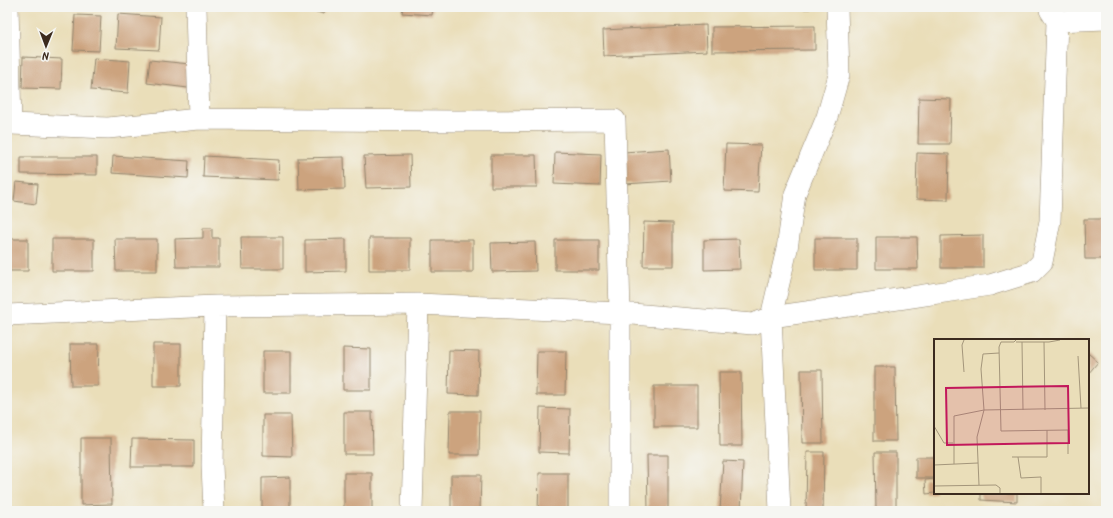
<svg xmlns="http://www.w3.org/2000/svg" width="1113" height="518" font-family="Kalam,sans-serif">
<style>
.building{fill:#cca37e}
.lines{fill:none;stroke-linecap:round;stroke-linejoin:round}
.street-casing{stroke:#92846c;stroke-width:22}
.street{stroke:#fff;stroke-width:21}
.inset-road{fill:none;stroke:#a4967b;stroke-width:1}
.view{fill:#c2185b;fill-opacity:0.15;stroke:#c2185b;stroke-width:2}
.inset-edge{fill:none;stroke:#3b2a1e;stroke-width:2}
</style>
<rect width="100%" height="100%" fill="#f6f6f2"/>
<filter id="ink" filterUnits="userSpaceOnUse"><feTurbulence type="fractalNoise" baseFrequency=".025" numOctaves="2"/><feDisplacementMap in="SourceGraphic" scale="8" xChannelSelector="R" yChannelSelector="G"/><feConvolveMatrix kernelMatrix="1 2 1 2 8 2 1 2 1" color-interpolation-filters="sRGB"/></filter>
<filter id="wash" filterUnits="userSpaceOnUse"><feTurbulence type="fractalNoise" baseFrequency=".012" numOctaves="4" result="noise"/><feDisplacementMap in="SourceGraphic" scale="16" xChannelSelector="R" yChannelSelector="G"/><feGaussianBlur stdDeviation="0.9" result="paint"/><feColorMatrix in="noise" values="0 0 0 0 0 0 0 0 0 0 0 0 0 0 0 0 0 1.4 0 .05"/><feComposite in="paint" operator="in"/></filter>
<g filter="url(#wash)">
<rect width="100%" height="100%" fill="#eadeb9"/>
<g id="blocks">
<path class="building" d="M298,7h28l-2,7z
M403,7h30l-1,8 -30,-2z
M779,7h31v2h-31z
M118,14l43,3 -2,33 -43,-2z
M75,15l26,1 -2,35 -26,-1z
M706,25l1,26 -103,5 -1,-26z
M815,26v24l-103,1v-24z
M23,57l39,2 -1,30 -39,-1z
M94,58l36,3 -2,32 -37,-3z
M150,60l40,4 -2,24 -41,-5z
M919,98l32,1 -1,45h-32z
M726,144l35,1 -3,47 -34,-1z
M669,149l2,32 -46,3 -2,-32z
M555,152l46,2 -1,32 -46,-2z
M917,153l32,1 -1,46 -32,-1z
M410,155l1,32 -45,1 -2,-32z
M491,155h45l1,32h-46z
M113,156l76,5 -1,17 -76,-5z
M204,156l75,4 -1,20 -75,-3z
M21,157h76v18l-76,-1z
M344,157l1,32 -46,1 -1,-32z
M16,182l22,2 -2,20 -22,-3z
M1084,219h22v40h-21z
M644,222l29,1v43h-30z
M203,228h9v10h7v29h-43l-1,-28 28,-1z
M983,235v33h-42v-32z
M241,237h42v32h-41z
M876,237h41l1,32h-42z
M369,238h41v32h-41z
M815,238h42v32h-42z
M7,239h21v32h-21z
M52,239h42v32h-42z
M115,239h42v32h-41z
M346,239v32l-41,1v-32z
M739,239l1,30 -36,1v-30z
M432,240h41v32h-41z
M555,240h44v30h-44z
M535,242l1,29 -44,1 -1,-29z
M70,344h29l-1,42h-27z
M153,344h28v42h-28z
M343,348l28,1v41h-28z
M449,350l30,1 -1,44 -30,-1z
M263,351h28v42h-28z
M537,351h29l-1,44h-29z
M1088,353l10,9 -10,12z
M874,367h21l1,74h-22z
M801,370h21l1,73h-21z
M719,372h22l1,74h-22z
M654,386h43v41h-43z
M540,408l30,1 -1,44 -30,-1z
M450,411h30l-1,44h-30z
M344,412h28l1,42h-29z
M263,415h28l1,42 -29,-1z
M81,438h30l1,66 -31,1z
M132,439l62,1v27h-63z
M807,452h17l-1,59h-17z
M875,452h21v59h-20z
M647,455h21v56h-20z
M916,457h18l1,21h-19z
M723,461l20,1 -2,49h-21z
M344,473h28v38h-28z
M539,473h29v38h-30z
M451,475h30l-1,36h-29z
M290,477v34h-28v-33z
M935,479v14l-9,1 -1,-14z
M981,493h36v9l-36,-2z"/>
</g>
</g>
<g filter="url(#ink)">
<use href="#blocks" fill-opacity="0" stroke="#92846c" stroke-width="1"/>
<g class="lines">
<g class="street-casing">
<path id="street" d="M8,7l3,117 97,4 91,-9 257,2 159,-1 5,193v198
M196,7l3,112
M1057,21l49,-2
M7,315l208,-9 203,-2 202,9 133,11 18,-7 16,-68 8,-55 32,-77 12,-42 -2,-68
M214,511l-2,-46 3,-159
M412,511l6,-207
M780,511l-9,-194 134,-19 85,-13 42,-13 10,-10 8,-41 7,-200 -7,-11v-3"/>
</g>
<use href="#street" class="street"/>
</g>
</g>
<g transform="translate(934 339)">
<rect width="155" height="155" fill="#eadeb9"/>
<path class="inset-road" d="M82,1l-2,2h-13l-2,5 2,84 67,-1v24M82,3h33l11,-2M88,3l1,68M110,3l1,68M144,17l3,52M30,33l-2,-27 2,-5M0,87l10,17h9M78,118h35v-27M84,118l3,21 20,-1v16M20,125v-48l30,-6 -3,-41 2,-15 16,-1M0,126l44,-2M45,146l-2,-48 7,-27 105,-2M0,147l62,-1 4,3v5"/>
<path class="view" d="M134,47l1,57 -122,2 -1,-57z"/>
<rect width="155" height="155" class="inset-edge"/>
</g>
<rect width="1113" height="518" fill="none" stroke="#f6f6f2" stroke-width="24"/>
<g transform="translate(46 46) rotate(181)" stroke="#f6f6f2" stroke-width="3" paint-order="stroke">
<path d="M0-3L7 15L0 10L-7 15Z" fill="#3b2a1e"/>
<text y="-6" font-size="11" font-weight="bold" text-anchor="middle" fill="#3b2a1e">N</text>
</g>
</svg>
